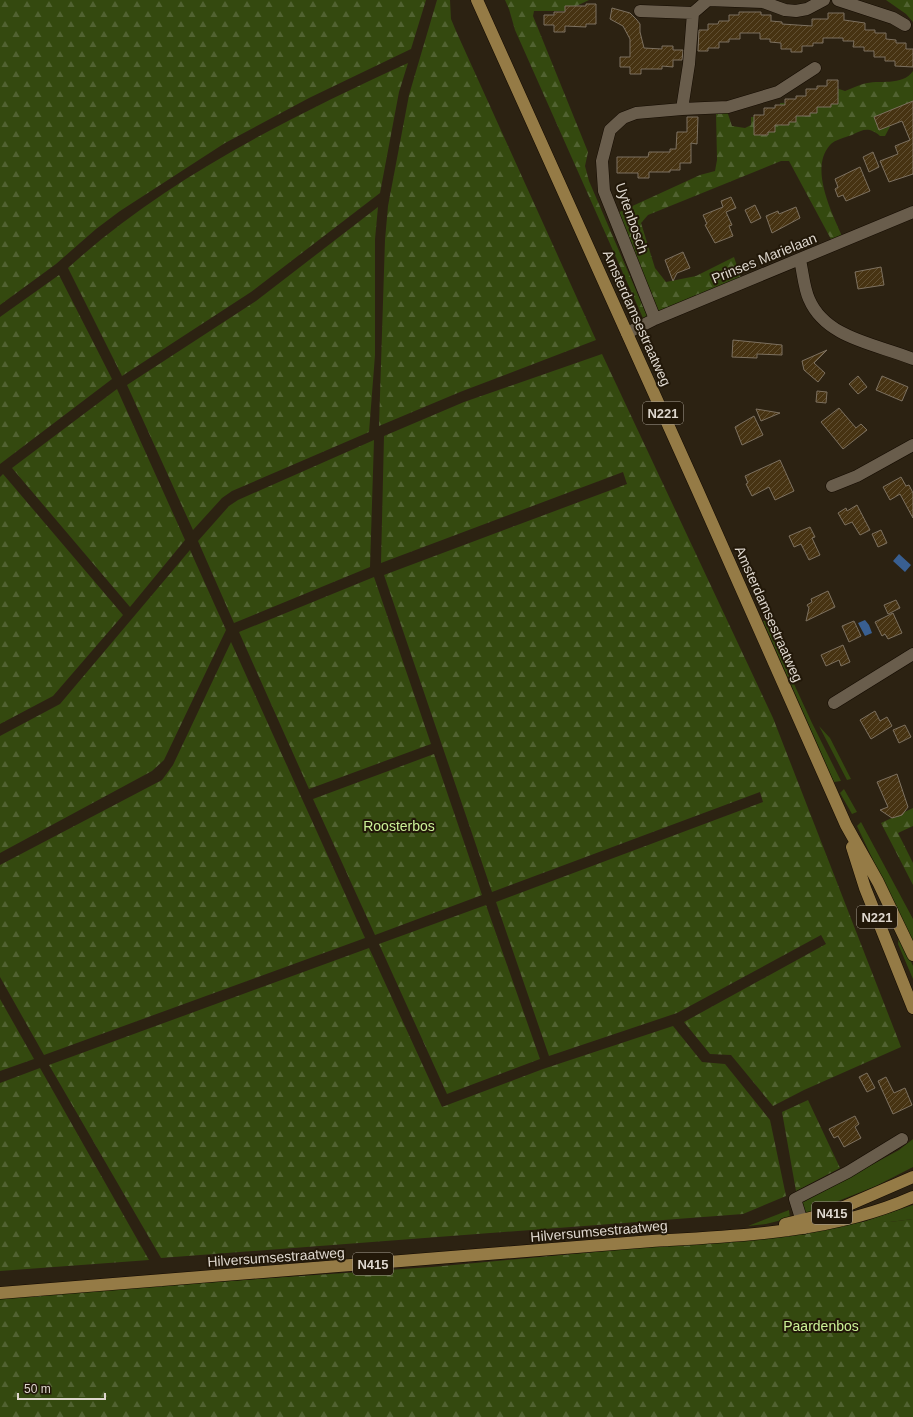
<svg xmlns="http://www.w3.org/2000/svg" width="913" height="1417" font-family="Arial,sans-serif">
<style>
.green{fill:#34490f}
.forest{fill:url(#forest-firs)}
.water{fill:#395f91}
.building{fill:url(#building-hatch);stroke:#7d7160}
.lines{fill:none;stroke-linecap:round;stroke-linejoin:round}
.minor-casing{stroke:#140b01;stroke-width:13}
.major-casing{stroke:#140b01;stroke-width:13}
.minor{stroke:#695d4c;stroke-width:12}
.major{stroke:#957b46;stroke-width:12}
.labels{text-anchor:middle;stroke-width:4;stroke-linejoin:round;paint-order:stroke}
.shield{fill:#221809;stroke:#a69e93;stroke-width:1}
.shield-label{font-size:13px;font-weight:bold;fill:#ded7ce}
.street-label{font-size:14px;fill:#ded7ce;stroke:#221809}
.park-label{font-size:14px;fill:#cbf197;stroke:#221809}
</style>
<defs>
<pattern id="forest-firs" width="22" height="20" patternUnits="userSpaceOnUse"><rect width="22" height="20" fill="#34490f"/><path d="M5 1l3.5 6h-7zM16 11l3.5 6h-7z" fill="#516231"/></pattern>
<pattern id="building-hatch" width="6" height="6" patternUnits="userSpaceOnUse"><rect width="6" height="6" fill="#473312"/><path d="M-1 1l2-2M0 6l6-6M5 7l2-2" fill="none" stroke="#615033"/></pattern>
</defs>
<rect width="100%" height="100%" fill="#2c2212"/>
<path class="green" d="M763,621h2l47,102 29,58 -7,1z
M819,726l11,12 21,41 -4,1z
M844,789l13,23 -5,2 -12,-21z
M861,822l52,97v26l-56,-119z
M899,936l14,30v13l-15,-35z
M913,1139v28l-37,19 -73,29 -3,-11 99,-54z
M913,1205v14l-23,3h-27z
M789,1210l1,8 -24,6 -18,2z"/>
<path class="forest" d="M0,0h426l-15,49 -102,49 -84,45 -105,68 -24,18 -40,35 -56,41z
M437,0h13l1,19 5,12 140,309 -136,52 -81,34 6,-186 3,-34 21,-111z
M505,0h84l-23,11h-32l-1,5 55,136 -3,14 4,15 58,135 -4,2 -128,-288 -6,-21z
M886,0h27v22l-7,-8z
M408,63l-9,29 -19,101 -129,99 -129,84 -54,-108c96,-88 222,-151 340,-205z
M913,71v44l-20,6 -8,15h-5c-11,-9 -16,-7 -28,-1 -6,2 -18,5 -22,10 -21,23 2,68 12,91l-10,5 -43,-80h-8l-133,54 -7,8 14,45 11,14 30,-6 38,-19 7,21 -83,34 -43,-98 85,-39 15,-4 2,-11 -1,-47 11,-2 5,15 13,2 6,-3v-8l15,-1 14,-6v-7l22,-1v-6l20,-1 14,-7 9,3c6,-2 11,-5 18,-7 16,-5 39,3 50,-13z
M378,207l-3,32v116l-6,77 -137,59 -10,7 -29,32 -66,-145 129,-84z
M59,275l53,104 -112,85v-147z
M602,354l171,364 128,329 -97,43 -31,16 -42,-51 -21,-1 -26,-32 142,-78 -5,-9 -144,78 -128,43 -53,-154 267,-100 -3,-10 -268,100 -108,-317 243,-91 -4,-12 -242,91 3,-127 80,-34z
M117,389l68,151 -55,67 -118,-139z
M374,440l-4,127 -136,56 -36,-82 31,-35 9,-6z
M3,474l120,141 -70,81 -53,28v-247z
M190,550l36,80 -62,130 -12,11 -152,82v-117l60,-32z
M374,577l57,167 -122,45 -70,-157z
M231,642l134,296 -321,117 -44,-78v-112l162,-85 11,-15z
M434,754l48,141 -107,40 -62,-136z
M913,808v18l-15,7 15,30v22l-32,-62z
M486,905l54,154 -93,35 -68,-150z
M369,948l73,159 101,-38 130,-43 29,36 23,2 45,56 16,76 -43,18 -582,44 -112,-193z
M0,999l34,60 -34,12z
M40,1068l109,192 -149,11v-188z
M808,1100l32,68 -44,23 -14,-79z
M913,1219v198h-913v-120l432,-30 336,-31 95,-14h27z"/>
<path class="water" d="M899,554l12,11 -6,7 -12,-11z
M865,620l4,5 3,8 -7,3 -7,-13z"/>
<path class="building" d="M586,4h10v20h-10v3l-21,-1v6h-11v-7h-10v-10h10v-3h11v-6h21z
M612,8l18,5 7,7 3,4v8l4,16 18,1v-3h11v4h10l-1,10h-9v7l-11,-1v3h-21v5h-11v-7h-10v-10h10v-18l-7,-13 -13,-7z
M739,12h22v3h10v6l11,1v2l30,2v-7h16v-6h16v7l21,3v7h10v3h11v6l10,1v3h10v6h7v18l-18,-1v-5h-10v-4h-11v-6h-10v-4h-11l1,-6h-11v-3h-20v5h-10v3h-11v6h-11v-3h-10v-6l-11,-1v-3h-10v-6h-20v6h-11v3h-10v6h-11v3h-10l1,-21h9v-6h10l1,-3h10v-6h10z
M827,80h11v24h-7v3h-14v6h-7v3h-14v6h-7v3h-14v7h-7v3h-14v-20h10v-7h11v-3h10v-6h11v-3h10v-7h11v-3h10z
M913,101v73l-24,8 -9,-21 18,-7 -3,-8 15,-6 -8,-19 -23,9 -5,-13z
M687,117h11l-1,27 -6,-1v20h-11v7h-10v2h-21v6h-11v-5h-21v-16h31l1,-5h21v-3h6l1,-17h10z
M873,152l6,15 -10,5 -6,-15z
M860,167l10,24 -24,10 -3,-6 -5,2 -3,-8 3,-2 -3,-8z
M731,197l5,11 -10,4 6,13 -3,1 4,10 -18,7 -10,-18 2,-1 -4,-9 20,-8 -2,-6z
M755,205l6,13 -10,5 -6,-13z
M796,207l4,11 -28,15 -6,-17 12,-5 1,3z
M683,252l7,16 -13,5 -4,8 -8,-21z
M881,267l3,18 -26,4 -3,-17z
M733,340l49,5v10l-25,-1v4l-25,-1z
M827,350l-13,13 11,10 -7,9 -14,-12 -2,-9z
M858,376l9,11 -9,7 -9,-10z
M882,376l26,11 -6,14 -26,-11z
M817,391l10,1 -1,11 -10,-1z
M839,408l17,20 5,-4 6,6 -24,19 -22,-27z
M756,409l24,4 -19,8z
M754,416l9,19 -21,10 -7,-18z
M780,460l14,31 -19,9 -6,-13 -17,9 -6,-12 2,-1 -3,-7z
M901,477l5,9 3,-1 4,8v25l-13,-24 -10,6 -7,-13z
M857,505l13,25 -10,5 -8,-13 -7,3 -7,-12 8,-5 1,3z
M810,527l5,10 -3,1 8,17 -11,5 -8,-16 -7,3 -5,-11z
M881,530l6,13 -9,4 -6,-13z
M828,591l7,16 -29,14 3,-13 -2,-3 5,-3 -1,-3z
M896,600l4,8 -12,6 -4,-9z
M893,613l9,20 -14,6 -3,-5 -3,2 -7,-14z
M854,621l7,15 -12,6 -7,-16z
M843,645l7,17 -9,4 -2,-6 -13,6 -5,-11z
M875,711l5,10 7,-4 5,9 -21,13 -11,-19z
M905,725l6,12 -12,6 -6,-13z
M897,774l11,33 -6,8 -10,3 -12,-8 8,-3 -11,-25z
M867,1073l8,15 -8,4 -8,-15z
M886,1077l8,16 11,-5 7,17 -19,9 -15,-33z
M855,1116l4,8 -4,3 6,11 -17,9 -6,-11 -4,2 -5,-9z"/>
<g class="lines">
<g class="minor-casing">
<path id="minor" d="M838,0l55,18 12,7
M640,11l53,2
M815,68l-37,24 -50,15 -46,2 7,-45 4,-51 15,-13 55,2 22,8 11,1 11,-2 17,-9
M800,260c3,13 4,28 9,39 17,40 68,45 104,60
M655,319l-51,-128 -2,-30 8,-31 13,-12 13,-5 46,-4
M627,333l28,-14 258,-107
M832,486l25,-10 56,-31
M834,703l79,-49
M804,1228l-9,-29 53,-27 54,-33"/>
</g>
<g class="major-casing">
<path id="major" d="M477,0l220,489 149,336 32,57 35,73
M852,847l13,41 48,120
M785,1224l45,-11 83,-36
M0,1293l652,-52c87,-5 180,-8 261,-44"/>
</g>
<use href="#minor" class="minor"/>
<use href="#major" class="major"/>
</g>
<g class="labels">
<g class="shield">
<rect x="643" y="402" width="40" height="22" rx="3"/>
<rect x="857" y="906" width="40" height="22" rx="3"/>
<rect x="812" y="1202" width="40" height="22" rx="3"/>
<rect x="353" y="1253" width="40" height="22" rx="3"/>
</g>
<g class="shield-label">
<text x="663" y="418">N221</text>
<text x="877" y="922">N221</text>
<text x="832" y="1218">N415</text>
<text x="373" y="1269">N415</text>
</g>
<g class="street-label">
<text transform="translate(632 218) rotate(71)" y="5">Uytenbosch</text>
<text transform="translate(764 258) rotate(-22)" y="5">Prinses Marielaan</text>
<text transform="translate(637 318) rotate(66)" y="5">Amsterdamsestraatweg</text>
<text transform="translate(769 614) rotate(66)" y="5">Amsterdamsestraatweg</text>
<text transform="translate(599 1231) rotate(-5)" y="5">Hilversumsestraatweg</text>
<text transform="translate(276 1257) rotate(-4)" y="5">Hilversumsestraatweg</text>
</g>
<g class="park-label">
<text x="399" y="831">Roosterbos</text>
<text x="821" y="1331">Paardenbos</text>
</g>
</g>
<path d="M18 1393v6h87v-6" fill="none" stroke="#ded7ce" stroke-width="2"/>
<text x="24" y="1393" font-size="12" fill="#ded7ce" stroke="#221809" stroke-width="3" paint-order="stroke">50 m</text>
</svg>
